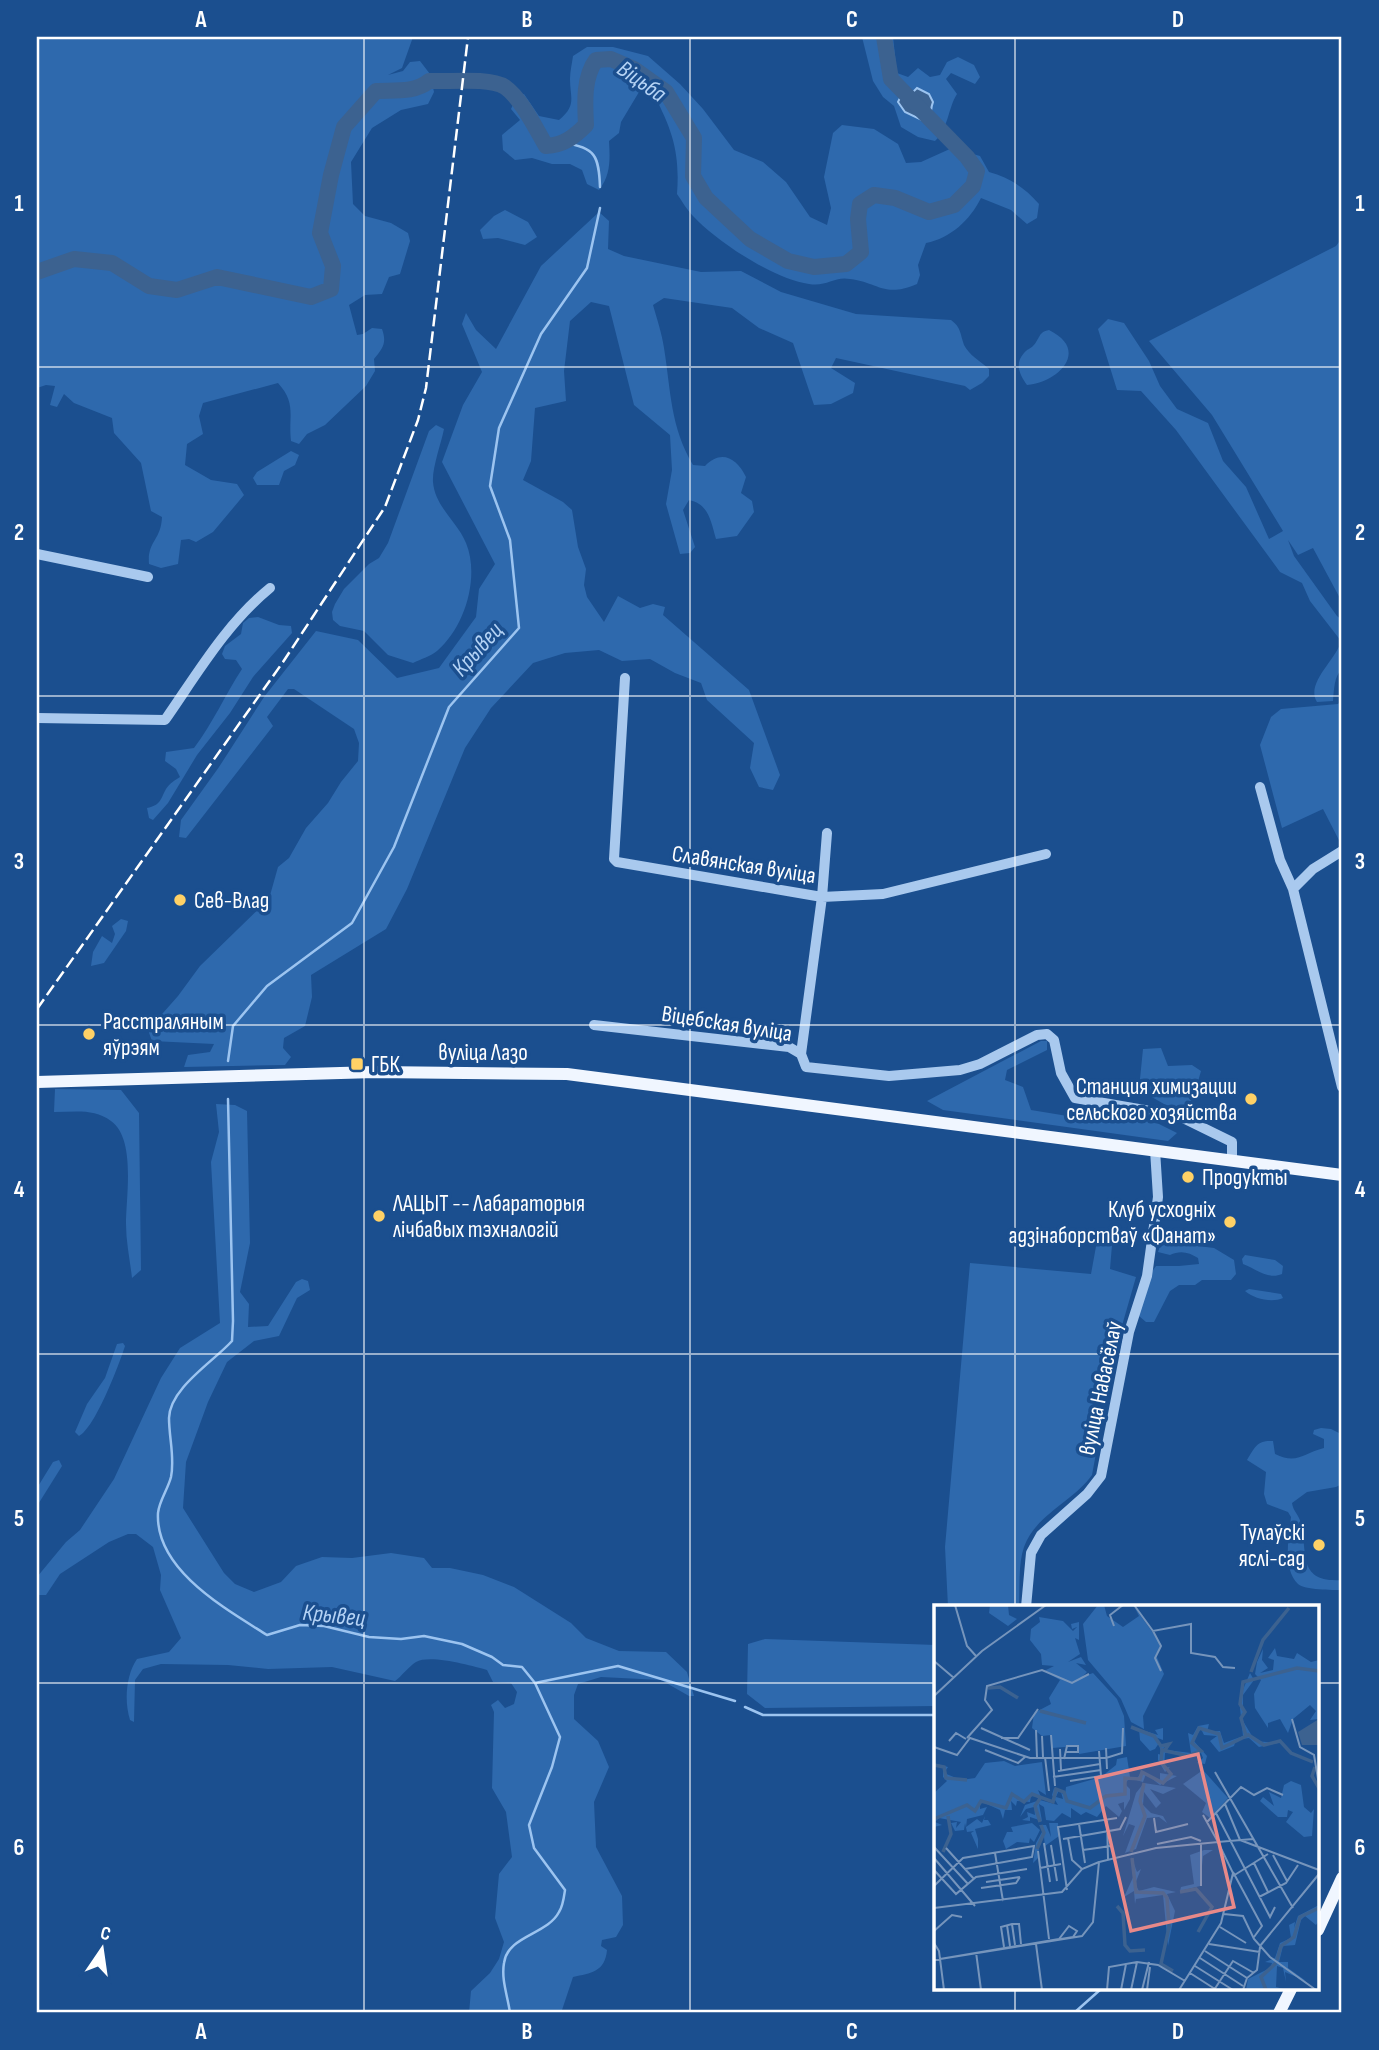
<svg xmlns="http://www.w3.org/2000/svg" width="1379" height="2050" font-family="'Sofia Sans Condensed',sans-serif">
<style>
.green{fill:#2e69ad}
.water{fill:#3c6290;stroke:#9cc4f0;stroke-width:2}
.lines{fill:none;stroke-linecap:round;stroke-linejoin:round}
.stream{stroke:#9cc4f0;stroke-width:2.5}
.river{stroke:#3c6290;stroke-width:16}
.minor{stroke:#a9c9ee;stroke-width:10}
.major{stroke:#f0f6ff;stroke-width:12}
.rail{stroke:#fff;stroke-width:2.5;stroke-dasharray:12 5;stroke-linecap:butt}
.grid{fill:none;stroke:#fff;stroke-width:2;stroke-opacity:0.55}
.poi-dot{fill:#ffd166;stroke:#1b4f8f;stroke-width:2.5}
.labels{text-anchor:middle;stroke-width:7;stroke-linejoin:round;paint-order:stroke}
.street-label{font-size:23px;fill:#fff;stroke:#1b4f8f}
.poi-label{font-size:23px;fill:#fff;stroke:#1b4f8f;text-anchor:start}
.water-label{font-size:24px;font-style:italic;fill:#b5d3f5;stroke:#1b4f8f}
.inset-river{fill:none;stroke:#3c6290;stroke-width:3.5}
.inset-road{fill:none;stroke:#7695bc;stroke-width:2}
.view{fill:#e88989;fill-opacity:0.15;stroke:#e88989;stroke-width:3.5}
.inset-edge{fill:none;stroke:#fff;stroke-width:3.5}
.neatline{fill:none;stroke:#fff;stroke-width:2.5}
.grid-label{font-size:23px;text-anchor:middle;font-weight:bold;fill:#fff}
</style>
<rect width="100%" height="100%" fill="#1b4f8f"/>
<path class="green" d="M37,37h376l-11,31 -14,7 15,-4 7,-9 10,-1 10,13 4,18 -6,12 -27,6 -29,18 -21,34 2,42 12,12 26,7 17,10 2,8 -10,33 -11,3 -7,17 -17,1 -16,10 8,30 6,-1 9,-6 10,1c5,14 1,19 -8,30l1,12 -9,15 -41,39 -18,9 -8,10 -8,-3c-3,-25 6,-37 -13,-58l-75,20 -4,13 4,18 -16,10 -2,21 26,15 26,4 7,11 -31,37 -17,10 -7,-3 -8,1 -3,24 -17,4 -12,-4c-2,-23 12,-23 13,-47l-11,-6 -10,-48 -27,-30 -2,-15 -38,-15 -10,-9 -7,13 -7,-2 5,-19 -9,-1 -9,3z
M862,37h31l4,36 11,4 10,-9 12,9 10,-2 7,-13 11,-5 16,8 6,12 -5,7 -24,-11 -5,6 11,15c-9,14 -9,36 -22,47l-17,-4 -17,-10 -7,-21 -11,-9 -10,-16z
M587,47h26l35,9 32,28 23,25 31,41 29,12 23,20 24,35 17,8 4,-17 -7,-31 9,-44 9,-8 32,4 24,15 8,19 15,-1 31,-14 28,8 9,16c21,6 35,15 50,32l-2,14 -10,6 -16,-14 -30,-12c-11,22 -30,40 -55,45l-8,22 2,10 -3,9c-33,14 -37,-1 -67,-5 -16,-3 -23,8 -41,5 -35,-5 -92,-42 -116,-68 -6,-6 -11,-15 -16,-22 3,-40 -4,-63 -23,-99l-15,-3 -18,30 -2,11 -10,8c1,18 2,34 -10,49l-12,-6 -5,-14 -12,-6h-18l-20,-6 -17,2 -12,-10 -1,-15 18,-15 -9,-11 6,-13 7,-2 15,22 20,4c18,-15 11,-22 11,-41 0,-8 2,-15 3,-23z
M505,210l23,12 9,15 -12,8 -27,-7 -15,1 -3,-9 14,-14z
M599,212l10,9 -1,28 16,7 77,16 40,-1 40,21 75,22 95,6c10,7 9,14 13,25 5,10 16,16 25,24v7l-7,7 -12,7 -5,-4 -129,-28 -5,10 24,15 -2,10 -22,11 -17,1 -21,-62 -34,-15 -27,-20 -68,-10 -11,7c4,14 9,29 11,43 7,43 6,78 29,117l12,1c16,-17 32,-8 41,11l-5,16 11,8 2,11 -17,24 -21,3c-5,-17 -7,-35 -27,-39l-6,10 12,37 -5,6 -10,1 -14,-50 6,-34 -2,-35 -36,-30 -25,-99 -18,-4 -21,19 -6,50 2,30 -31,7 -4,53 -8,19 40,22 9,8 6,37 8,22 -2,16 3,12 17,25 14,-26 22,12 13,-4 12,3 -2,8 86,75 31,85 -7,15 -14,-3 -9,-19 4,-25 -47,-43 -6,-17 -26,-10 -25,-14 -28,2 -23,-11 -34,3 -32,10 -42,45 -26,40 -58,141 -21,40 -75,46 1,22 -7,29 -21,12 -1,10 8,9 -6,8 -101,2 4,-12 22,-3 4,-8 -62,-3 -4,-11 30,-34 22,-30 69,-67 9,-32 11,-9 17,-30 22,-25 13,-21 17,-21 1,-18 -5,-14 -60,-40h-6l-21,28 6,9 -87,112 -7,-1 2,-17 38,-53 45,-70 52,-66 42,9 39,38 42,-10 37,-51 3,-28 16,-25 -53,-102 21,-57 19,-33 -20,-48 4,-11 10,17 20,19 45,-83z
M1342,238v364l-29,-54 -15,7 -10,-15 6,16 43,60 5,4v49c-8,7 -8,21 -9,32l-16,1c-12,-19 20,-43 24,-61l-31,-40 -8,-18 -22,-11 -104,-142 -35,-39 -24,-1 -19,-61 10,-10 16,4 25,38 11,25 17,23 31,14 15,38 23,26 23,52 14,-8 -71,-116 -63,-74 187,-95z
M1049,330c41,20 10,52 -22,55 -7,-10 -13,-21 -3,-32 3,-4 6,-4 9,-7 7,-7 5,-14 16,-16z
M436,425l8,4c-3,15 -12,39 -11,53 2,25 24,39 33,61 14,34 -1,84 -29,108 -6,5 -16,8 -24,12l-25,-8 -24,-24 -24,-5 -7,-6 -1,-8 3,-8 9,-15 25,-25 10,-6 9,-15 41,-112z
M291,451l8,4 -4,10 -11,6 -5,14h-22l-4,-7 4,-6z
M258,617l21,8 12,1 1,7 -39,44 -23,36 -33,42 -29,48 -15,17 -4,-2 -2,-10c14,-3 13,-8 19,-19 3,-5 9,-9 14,-12l-4,-8 -11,-8 1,-9 28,-4c19,-25 31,-53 48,-79l-6,-9 -11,-1 -3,-5 3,-8 16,-12 2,-11 6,-5z
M1342,700v146l-19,-37 -41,19 -22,-83 11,-28 10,-8 57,-5z
M121,919l7,2 -2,10 -22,32 -13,3 2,-14 9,-16 10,7 3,-9 -3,-8z
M1041,1041h6v9l-40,20 -2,10 18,7 8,23 67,11 17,-7 32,4 30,15 -9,8 -225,-31 -16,-9z
M1161,1048l7,18 24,-1 9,6 -8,28 -9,12 -20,-7 -21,-12 -3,-13 3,-30z
M55,1089l66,1 18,23 2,157 -9,8c-2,-18 -6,-36 -6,-54 0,-28 10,-85 -15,-103 -17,-13 -37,-9 -57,-9z
M216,1104l19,1 12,6 3,132 -10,49 9,12 -1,23 20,-1 28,-44 6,-3 6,2 2,9 -13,8 -18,38 -25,5 -27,21 -19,40 -22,60 -3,46 41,65 11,11 19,8 27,-10 15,-16 26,-9 30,1 39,-5 33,5 8,10h18l33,7 31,12 57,36 15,15 33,13 47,1 21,20 7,24h-5l-28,-16 -60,-3 -23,7 -4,11v24l24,22 11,26 -15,35 2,45 26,49 1,29 -7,12 -14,3 -1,6 6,4c-2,22 -16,23 -34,27l-12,36h-92l2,-22 19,-18 9,-14 5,-17 -9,-24 4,-44 13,-17 -6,-45 -14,-24 2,-76 -3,-7 7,-5 7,8 9,-4 3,-12 -6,-9 -18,-1 -6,-12c-15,-4 -57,-16 -71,-8 -8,5 -14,14 -21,19l-63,-14 -64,2 -40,-4 -67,-1 -18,5 -8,11 -1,42 -4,-2c-6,-19 -4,-45 7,-61l32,-7 12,-14 -21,-48 1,-15 -8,-28 -17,-13h-8l-19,8 -49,32 -14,21h-9v-18l29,-35 14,-12 34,-51 47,-101 19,-30 40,-25 -9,-161 8,-30z
M1099,1230l14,3 -3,36 26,8 -21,73 -23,125c-18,26 -57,40 -68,72 -6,17 -4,42 -5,60h-71l-3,-60 25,-284 121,11z
M1166,1242l48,6 20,12 2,14 -5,6h-29l-7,5h-16l-9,6 -16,31h-8l-7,-6 11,-42 6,-8h23l20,-2 -1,-6c-9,-6 -18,-8 -28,-3l-12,-3 2,-6z
M1245,1255l30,5 8,6 -1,8c-14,6 -26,-5 -39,-10l-1,-5z
M1249,1289l32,5 2,4c-11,5 -29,1 -38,-7z
M123,1343l2,3c-6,19 -30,82 -46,90l-4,-4 12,-28 18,-26 12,-34z
M1321,1428l10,1 8,4 3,51 -6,3 -29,5 -15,11c1,8 7,12 9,20 7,30 -4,60 41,57v10c-9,0 -38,0 -44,-6 -16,-16 -9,-48 -7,-67l-3,-5 -21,-8 -3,-10 2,-22 -19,-12c8,-13 10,-20 26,-19l2,13c22,11 29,-1 49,-6v-9l-11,-5 1,-4z
M59,1460l3,6 -25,40v-18l16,-26z
M765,1639l171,6v61l-171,2 -18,-14 1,-50z"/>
<path class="water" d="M917,88l12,6 4,8c-3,7 -1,13 -5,21l-23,-11 -7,-10 3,-6 7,1z"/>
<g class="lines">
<path class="stream" d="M564,143c31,4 35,13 36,44
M228,1061l5,-35 34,-40 85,-63 42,-76 55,-140 70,-79 -9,-88 -20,-54 9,-58 42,-94 46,-66 13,-60
M228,1099l5,222 -1,20c-19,21 -62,47 -63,77 0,20 6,40 2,59 -3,12 -12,24 -13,36 -3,57 68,96 109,122l33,-10 24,1 45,11 32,2 23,-3 38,8 30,13 11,8 19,2 13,16 25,54 -8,30 -23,58 5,23 31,42c-1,7 -2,16 -6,22 -12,23 -51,23 -55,51 -3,17 4,34 6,50
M535,1683l83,-17 117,35
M745,1707l18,8h173
M1074,2013l27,-24"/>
<path class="river" d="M37,272l37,-13 38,4 37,23 28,4 40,-13 94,20 20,-8 2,-23 -13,-33 11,-58 13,-48 32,-36c18,-1 39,2 53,-10 19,1 60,-4 76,6 16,11 31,42 41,59 17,-1 27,-8 40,-21 -1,-21 -3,-47 10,-65l15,-1 23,10 32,23 28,46 -1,38 13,22 44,41 38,22 26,6 32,-3 15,-12 -3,-33 2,-15 14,-9 21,3 34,14 25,-7 19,-19 4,-15 -10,-14 -76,-78 -7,-42"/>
<path class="minor" d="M37,554l111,23
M625,678l-11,181 3,3 205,35 61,-3 163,-40
M37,718l128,2c32,-46 61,-96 105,-132
M1260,787l20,73 13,29 49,198
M1293,889l20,-20 29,-18
M594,1025l195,22 12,7 5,13 83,9 71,-6 20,-6 57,-29 10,-1 7,6 7,33 14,25 104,18 53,26v17
M801,1054l21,-157 5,-64
M1026,1607l5,-54 10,-18 46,-41 14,-18 28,-144 18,-56 11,-79 -3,-47"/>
<path class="major" d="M37,1082l338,-10 192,2 775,101
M1318,1930l24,-52
M1279,2013l12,-24"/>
<path class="rail" d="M37,1009l246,-347 102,-155 33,-87 8,-32 42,-351"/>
</g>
<path class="grid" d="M364,37v1976M690,37v1976M1015,37v1570M37,367h1305M37,696h1305M37,1025h1305M37,1354h1305M37,1683h899M1318,1683h24M1015,1989v24"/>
<g class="poi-dot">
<circle cx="180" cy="900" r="7"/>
<circle cx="89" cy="1034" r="7"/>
<rect x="350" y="1057" width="14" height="14" rx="3.5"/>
<circle cx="1251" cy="1099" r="7"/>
<circle cx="1188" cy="1177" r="7"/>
<circle cx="379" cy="1216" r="7"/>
<circle cx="1230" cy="1222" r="7"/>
<circle cx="1319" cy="1545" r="7"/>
</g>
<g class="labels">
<g class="street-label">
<text transform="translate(744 864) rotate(9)" y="8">Славянская вуліца</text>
<text transform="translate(727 1023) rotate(9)" y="8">Віцебская вуліца</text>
<text x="483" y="1060">вуліца Лазо</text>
<text transform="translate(1100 1388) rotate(-78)" y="8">вуліца Навасёлаў</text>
</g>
<g class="poi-label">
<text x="194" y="908">Сев-Влад</text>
<text x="103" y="1029">Расстраляным<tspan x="103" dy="26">яўрэям</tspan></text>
<text x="371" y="1072">ГБК</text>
<text x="1237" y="1094" text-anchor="end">Станция химизации<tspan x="1237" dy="26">сельского хозяйства</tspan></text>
<text x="1202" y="1185">Продукты</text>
<text x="393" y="1211">ЛАЦЫТ -- Лабараторыя<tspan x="393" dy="26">лічбавых тэхналогій</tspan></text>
<text x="1216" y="1217" text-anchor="end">Клуб усходніх<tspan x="1216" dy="26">адзінаборстваў «Фанат»</tspan></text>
<text x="1305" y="1540" text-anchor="end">Тулаўскі<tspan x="1305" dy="26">яслі-сад</tspan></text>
</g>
<g class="water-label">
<text transform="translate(642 81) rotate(35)" y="8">Віцьба</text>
<text transform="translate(477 649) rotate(-48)" y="8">Крывец</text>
<text transform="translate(334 1615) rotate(6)" y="8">Крывец</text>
</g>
</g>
<g transform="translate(934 1605)">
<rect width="385" height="385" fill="#1b4f8f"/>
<path d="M74,0l1,10 8,4 -9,7 -19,-13 1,-8zM164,0h6l3,11 16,11 16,-11 -4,-8 26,36 -5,11 8,19 -21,42 1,13 -13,-7 -10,-23 -33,-39 -5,-36zM105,12l24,4 10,10 4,-4 -5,2 -1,-5 8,-2v18l-4,-2 5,16 -12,8 13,-5 5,8 -10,-2 11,9 -5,5 11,-4 24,26 7,17 2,30 -47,8 -1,-8 -26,2 -1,-13 -9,1 -10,-8 2,-15 17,-9 -2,-6 11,-18 -16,-9 10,-5 -12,-1 -1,-11 -11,-14 1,-11 9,-7zM341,43l2,8 17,3 3,-6 14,9 8,-2v59l-9,1 6,-9 -6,-6 -17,14 -5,14 -8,-14 -12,4v5l-13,-20 -1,-14 7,-14 -6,-6 2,-12 6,-13 -1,11 6,8 -8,5 13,-3 1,-10 -6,-2zM316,68l4,7 -11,15v26l12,20 23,2 -19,4 -10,-9 -13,2 -2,6 -15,6 -9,-11 7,-5 -13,-1 -3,-6 -8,11 14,16 -2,8 -8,-1 6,-5 -2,-5 -18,6 -2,-5 -16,-1 -1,15 6,-1 -5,5 -7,-12v-6l4,1 -3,-10 7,-1 -3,5 7,-5 -3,6 24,3 -3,-20 5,2 5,-9 11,-2 -2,8 13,-1 4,12 19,-7 -4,-37zM229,123v12l-8,-3 4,6 -4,6 -5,2 -10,-11 -1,-11 19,6 -3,-5zM193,152l3,20 -5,7 5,5v10l-6,11v-8l-6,2 4,7 -3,6 -13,-11 -9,11 -11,-5 -5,3 -10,-7v10l-9,-5 -8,8 -8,-1 -2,-13 -5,-3 3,17 -12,-4v4l-8,-1 6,-3 -1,-5 8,3 -1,-8 -8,2 -6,8 5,-12 15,-5 18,5 -6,-10 2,-7 5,2 -3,7 7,2 -2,-7 4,4 1,-9 35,-10 15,-12 1,-6zM70,156l11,5 27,-4 4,33 -8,-5 3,7 -10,-1 -1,6 -13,-1 -1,5 -5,-5 1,9h-7l-2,9 -3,-9 -20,-9v8l7,-2 -4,8 -16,4 -1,8 11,-8 5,4 3,-7 -1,4h4l3,5 -16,4 3,10v10l-7,-16 3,-2 -7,1 -2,-9 -1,7 -9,1 -4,-8 6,-1 -1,6 5,-6 -22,-4 -4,4 7,3 -8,2v-34l13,-12 -4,-4v-10l-6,-3 11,3 -4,6 17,7 14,-2 10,-15zM269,165l25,28 -18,20 -8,-6 4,-9 -23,-19zM208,166l18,9v-7l17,3 -17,9 -14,-11 -3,8 -7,-2zM357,176l10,4 3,22 7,6 3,-4 -2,27 -8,1 -18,-15 7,-10 -5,-2 -1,7h-9l-18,-16 3,-4 11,9 -5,-14 12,6 3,-13zM210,178l32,5 -13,6 -13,-5 11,14 -5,5 -12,-16 -1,13 8,8 12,3 4,7 -8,-6 -12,1 -11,31 -11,4 10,-27 -6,-2 -6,12 13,-43zM98,218l8,7 -6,12 -4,-4 -1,5 -12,-1 -11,7 -3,-8 4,-9h6l-2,-5zM115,218h9l1,13 -14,10 -1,-9 -4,2 -2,19 -5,5 3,-20 7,-13 -4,-5h7l5,12zM270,245h9l-10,6 -3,30 -20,5 1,-4 13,-3 -4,-29zM197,251l6,16 4,-3 -6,15 4,7 15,-4 22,5 -9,2 8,17 -7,35 -5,-51 -27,4 -1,5 -1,-13 -10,6 11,-24zM385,300v16l-3,4 -11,-9 -4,4 -6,25 -12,1 -4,16h9v6l18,13 -21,-9 1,10 -3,-14 -6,-2 -1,21 11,3h-41l2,-11 22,-11 2,-5 -7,-1 10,-4 5,-15 11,-5 -2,-13 6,-3 -1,6 4,-12z" fill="#2e69ad"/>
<path d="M385,114v26h-17l-4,-13z" fill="#3c6290"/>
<path class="inset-river" d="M317,67l12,-32 26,-32M54,83l12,-1 18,11M106,106l46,12M197,122l23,9 7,10 8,-2 -5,7M313,129l17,11 16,-4 11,12 22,9M0,160l10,2 2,11 21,2M381,162l-3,9 7,12M0,214l33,-14 8,6 6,-10 25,7 6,-14 12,8 8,-8 21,8 3,-13 8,3 3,9 23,7 16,-12 19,-2v-16l15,1 2,-7 21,11 8,-9 -10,-12 1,-12 26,6 13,-5 -9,-8 7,-15 20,6 3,14 24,-12 -5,-18 4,-6 -5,-8 3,-22 54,-14 22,3M106,217l-5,-16 6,-9M103,244l7,-16 -3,-8M9,247l8,-18 -3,-18M197,247l14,-36 -5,-15 4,-18M198,253l4,34 27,1 4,5 2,29 -8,37 12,7M246,287l16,-3 16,18 -14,25M183,301l6,7 2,32 5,6 15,-1M343,355l4,-14 13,-9 6,-20 19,-9M332,385l-5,-13 15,-14"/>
<path class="inset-road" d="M21,0l12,41 9,10M200,0l19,26 38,-7v29l24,4 8,10 12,1M180,21l-4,-11 13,-10M219,26l8,15 -6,12 6,13M0,56l20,17M0,91l48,-45 64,-46M358,114l8,28 14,8 5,30M47,123l49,22M102,125l1,27M117,130l4,51M108,131l1,21M33,133l25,-28 -7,-10 2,-14 55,-16 30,13 17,-9M67,133h17l20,-29M15,136l7,-8 10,6M0,142l23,8 13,-17 60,20h76l16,-5 1,-25M172,143l1,21M126,144l1,21M51,145l33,13 7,-6M111,152l4,34M130,154l3,-13h11v6h-12M124,166l42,-7M281,167l78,136M119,172l48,-7M136,176l31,-5 -2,-25M291,199l15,36M282,208l54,104 5,-10M269,210l15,27 35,-3M220,213l2,14 32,-8M173,214l1,40M273,217l34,-35 13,8 13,-7 16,7M145,219l6,39M134,233l4,22 10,9M129,234l57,-10 6,-12M306,235l79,30M110,238l6,39M223,239l34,-7 10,4M117,240l6,36M0,242l34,37M12,243l28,31M149,245l28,-4M104,246l11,88M61,248l8,48M339,250l14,26M0,253l41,48M320,258l14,29M106,263l21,-4M0,265l22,24 20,-17 51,-8M299,267l29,54 -8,11M299,271l35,-22M52,277l34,-5M0,281l29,-28 71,-12 -2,11 -67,12M267,281v-42M47,283l35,-5 4,-6M133,285l-9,-63 59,-9M325,292l27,-14 12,-18M0,303l128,-16 20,-23 17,-7M290,309l19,2 11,23 16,18 46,33M78,319l3,21M73,320l3,21M135,321l8,5 -4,6 -139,23 125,-21zM286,322l26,16M0,326l18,-16 10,2M0,338l5,8 5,39M102,339l6,46M275,339l51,8M326,341l59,-72M70,342l-3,-20 11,-3h7l2,20M271,346l42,27M42,347l5,38M266,353l43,28M0,355l148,-24 11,-14 6,-60 57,-14 62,-6 15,31 -12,50 -42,67M261,361l38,24M256,368l25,16M173,385l2,-23 28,-5 21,3 27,16M187,385l5,-26M197,385l6,-28M208,385l7,-28M213,385l3,-23M280,385l19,-29 21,12M309,385l4,-12 10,-8 3,-23"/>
<path class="view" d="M264,149l36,153 -103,24 -35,-153z"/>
<rect width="385" height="385" class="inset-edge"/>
</g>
<rect width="1379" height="2050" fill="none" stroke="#1b4f8f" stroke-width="77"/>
<g transform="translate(102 1949) rotate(13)" stroke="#1b4f8f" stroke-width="5" paint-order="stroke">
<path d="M0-5L12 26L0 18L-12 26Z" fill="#ffffff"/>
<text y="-10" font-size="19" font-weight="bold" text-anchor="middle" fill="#ffffff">С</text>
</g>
<rect x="38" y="38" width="1302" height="1973" class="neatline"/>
<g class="grid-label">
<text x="201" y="27">A</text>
<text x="527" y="27">B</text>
<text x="852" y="27">C</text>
<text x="1178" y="27">D</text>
<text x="19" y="211">1</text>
<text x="1360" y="211">1</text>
<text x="19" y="540">2</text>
<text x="1360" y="540">2</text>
<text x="19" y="869">3</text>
<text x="1360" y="869">3</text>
<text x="19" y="1197">4</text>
<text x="1360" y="1197">4</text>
<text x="19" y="1526">5</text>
<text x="1360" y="1526">5</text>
<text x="19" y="1855">6</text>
<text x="1360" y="1855">6</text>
<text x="201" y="2039">A</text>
<text x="527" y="2039">B</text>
<text x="852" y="2039">C</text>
<text x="1178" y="2039">D</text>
</g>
</svg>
